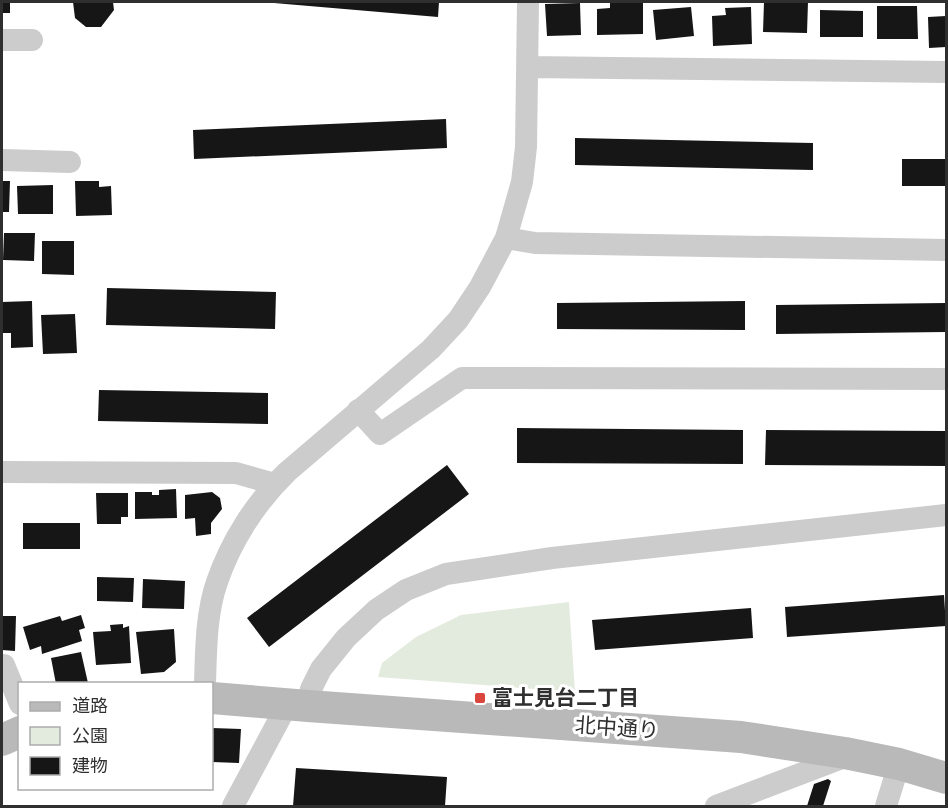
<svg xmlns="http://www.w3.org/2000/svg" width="948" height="808" font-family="Jost,'Noto Sans JP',sans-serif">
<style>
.green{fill:#e3ebde}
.building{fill:#161616}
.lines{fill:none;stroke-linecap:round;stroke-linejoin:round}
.street{stroke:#ccc;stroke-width:22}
.secondary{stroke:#b9b9b9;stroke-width:32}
.poi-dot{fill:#da453d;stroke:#fff;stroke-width:2}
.labels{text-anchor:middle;stroke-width:6;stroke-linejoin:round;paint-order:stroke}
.poi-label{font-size:21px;font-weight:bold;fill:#2f2f2f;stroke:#fff;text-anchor:start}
.street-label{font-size:21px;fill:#2f2f2f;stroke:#fff}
</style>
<rect width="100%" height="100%" fill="#fff"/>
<path class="green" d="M569,602l6,90 -197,-15 4,-14 34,-26 45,-22z"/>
<path class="building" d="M2,2h8v11h-8z
M73,2h40l1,8 -13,17h-15l-11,-9z
M274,2h165l-1,15 -164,-14z
M764,2h44l-1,31 -44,-1z
M580,3l1,32 -34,1 -2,-32z
M610,3h33v31l-46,1v-26l13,-1z
M877,6h40l1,33h-41z
M691,7l3,29 -38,4 -3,-30z
M751,7l1,37 -39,2 -1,-30 14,-1 -1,-7z
M820,10l43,1v26h-43z
M946,16v31l-17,1 -1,-31z
M446,119l1,29 -253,11 -1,-29z
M575,138l238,5v27l-238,-5z
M902,159h44v27h-44z
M2,181h8l-1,31h-7z
M75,181h24v6l12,-1 1,29 -36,1z
M53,185v29h-35l-1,-28z
M4,233h31l-1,28 -31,-1z
M42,241h32v34l-32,-1z
M107,288l169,4 -1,37 -169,-4z
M32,301l1,46 -22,1v-15h-8l-1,-31z
M745,301v29l-188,-1v-26z
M946,303v29l-170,2v-29z
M75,314l2,39 -34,1 -2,-39z
M99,390l169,3v31l-170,-3z
M517,428l226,2v34l-226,-1z
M766,430l180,1v35l-181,-1z
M447,465l22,29 -200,153 -22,-29z
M176,489l1,29 -42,1v-27h17v3h7v-5z
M212,492l8,6 2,11 -11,14v11l-15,2 -1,-18 -10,1v-24z
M96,493h32v24h-7v7h-24z
M23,523h57v26h-57z
M97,577l37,1 -1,24 -36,-1z
M143,579l42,2 -1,28 -42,-1z
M944,595l2,31 -159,11 -2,-30z
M751,608l2,30 -158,12 -3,-30z
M81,615l4,13 -6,2 3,11 -40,13 -1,-8 -11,4 -7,-23 37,-11 2,5z
M2,616h14l-1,35 -13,-1z
M123,624v4l6,-2 2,37 -35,2 -3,-33 18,-1 -1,-6z
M174,629l2,33 -12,10 -23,2 -5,-42z
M81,652l7,31 -32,1 -5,-26z
M212,728l29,1 -2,34 -27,-1z
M296,768l151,9 -2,29h-152z
M828,779l3,2 -8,25h-16l7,-22z"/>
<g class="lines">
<path class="street" d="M2,40h30
M528,67l418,5
M2,160l68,2
M506,238l29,5 411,7
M358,410l22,24 82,-56 484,1
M2,472l234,1 39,11
M2,665h2l16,39
M205,684c1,-33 1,-71 12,-102 14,-41 39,-80 70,-110l144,-123 27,-29 22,-33 26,-49 16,-56 4,-35 2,-145
M308,706l3,-17 10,-20 25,-31 30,-28 30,-20 40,-16 106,-16 394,-43
M233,806l54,-101
M716,806l134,-51
M886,806l13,-42"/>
<path class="secondary" d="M212,698l96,8 433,31 104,16 54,11 47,14
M2,740l18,-8"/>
</g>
<rect class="poi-dot" x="474" y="692" width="12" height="12" rx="3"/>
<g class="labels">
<g class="poi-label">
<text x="492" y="705">富士見台二丁目</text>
</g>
<g class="street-label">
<text transform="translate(617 728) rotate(4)" y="7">北中通り</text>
</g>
</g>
<rect width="948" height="808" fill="none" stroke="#2f2f2f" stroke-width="6"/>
<rect x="18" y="682" width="195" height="108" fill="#ffffff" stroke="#acacac" stroke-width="1.5"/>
<rect x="30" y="702" width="30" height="9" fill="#b9b9b9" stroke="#acacac" stroke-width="1.5"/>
<text x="72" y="712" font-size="18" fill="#2f2f2f">道路</text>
<rect x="30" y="727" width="30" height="18" fill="#e3ebde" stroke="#acacac" stroke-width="1.5"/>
<text x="72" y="742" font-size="18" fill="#2f2f2f">公園</text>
<rect x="30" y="757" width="30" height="18" fill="#161616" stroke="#acacac" stroke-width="1.5"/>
<text x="72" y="772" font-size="18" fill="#2f2f2f">建物</text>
</svg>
